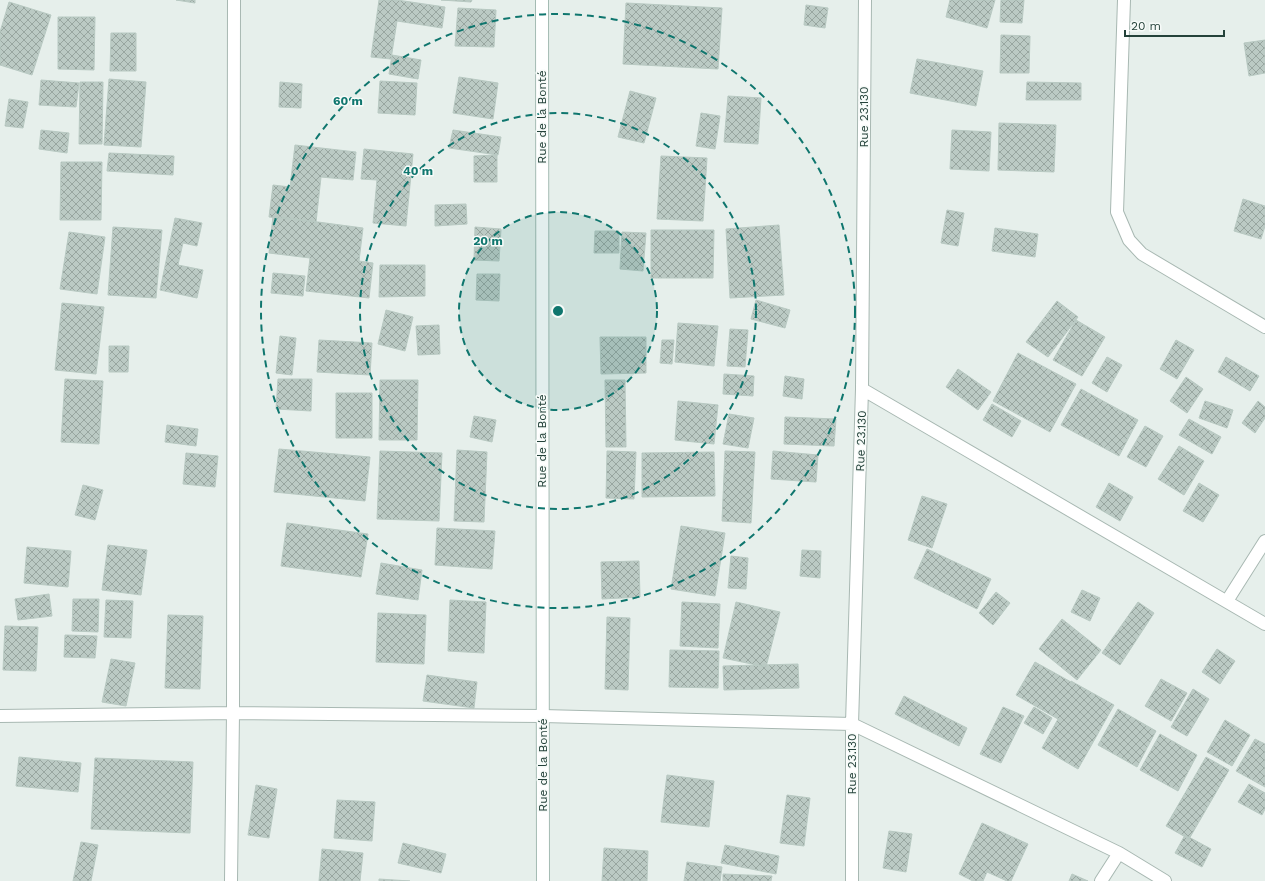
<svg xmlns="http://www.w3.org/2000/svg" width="1265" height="881" font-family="'Work Sans',sans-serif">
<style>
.building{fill:url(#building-cross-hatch);stroke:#b8c9c2}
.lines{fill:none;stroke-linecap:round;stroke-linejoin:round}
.street-casing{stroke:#a8b8b2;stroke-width:14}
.secondary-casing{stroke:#a4bbb3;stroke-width:14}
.street{stroke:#fff;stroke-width:12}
.secondary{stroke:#fff;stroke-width:12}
.ring{fill:none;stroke:#0f766e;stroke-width:2;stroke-dasharray:7 5}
.labels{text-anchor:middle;stroke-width:3;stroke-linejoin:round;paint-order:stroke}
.street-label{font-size:12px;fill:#24423a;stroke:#f7fbf9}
.centre{fill:#0f766e;stroke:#f7fbf9;stroke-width:2}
.ring-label{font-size:12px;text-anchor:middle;font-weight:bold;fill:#0f766e;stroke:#f7fbf9;stroke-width:3;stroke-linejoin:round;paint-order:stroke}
</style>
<defs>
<pattern id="building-cross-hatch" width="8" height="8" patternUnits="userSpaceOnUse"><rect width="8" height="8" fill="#bbcac4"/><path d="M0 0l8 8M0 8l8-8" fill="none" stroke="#98a6a0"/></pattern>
</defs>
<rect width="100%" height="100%" fill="#e6efeb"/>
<path class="building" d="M176,0h19v3z
M379,0h18l48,7 -3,21 -45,-7 -6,38 -20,-2z
M441,0h31l-1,2z
M950,0h45l-8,28 -41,-11z
M1001,0h23l-2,23 -22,-1z
M9,2l42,13 -19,60 -32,-10v-33z
M626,3l96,5 -4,61 -95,-5z
M806,5l22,3 -3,20 -21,-3z
M458,8l38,2 -2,37 -39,-1z
M58,17h37l-1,53 -36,-1z
M111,33h25v38h-26z
M1001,35l29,1 -1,37h-29z
M1265,40v33l-16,3 -5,-33z
M392,55l29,5 -3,19 -29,-5z
M917,59l66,12 -7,35 -66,-13z
M459,77l39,6 -5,36 -40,-6z
M109,79l37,3 -5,65 -37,-2z
M41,80l38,3 -3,24 -37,-2z
M380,81l37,2 -2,32 -37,-2z
M80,82h23l-1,62h-23z
M280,82l22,2 -1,24 -22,-1z
M1027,82l54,1v17h-55z
M630,91l26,7 -12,45 -26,-6z
M728,96l33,2 -3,46 -34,-2z
M9,99l19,3 -5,26 -18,-2z
M701,113l19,3 -5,33 -19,-3z
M999,123l57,2 -2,47 -56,-2z
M41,130l28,3 -2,20 -28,-4z
M453,130l48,7 -3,18 -49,-7z
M952,130l39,2 -2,39 -39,-2z
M295,145l61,7 -3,28 -32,-3 -5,45 -47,-5 4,-32 17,2z
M364,149l49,5 -7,72 -33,-3 4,-43 -16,-1z
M109,153l65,3 -1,19 -66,-4z
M497,155v27h-23v-26z
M661,156l46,2 -4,63 -46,-2z
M61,162h41l-1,58h-41z
M1243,199l22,7v20l-4,13 -27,-8z
M466,204l1,20 -32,2v-21z
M947,210l17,3 -6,33 -17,-3z
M273,216l90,12 -4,33 14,2 -4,35 -63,-7 4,-33 -41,-5z
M175,218l27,5 -5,23 -14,-3 -5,22 25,5 -6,28 -37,-8z
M779,225l5,70 -54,3 -4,-69z
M113,227l49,3 -6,68 -48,-3z
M475,227l26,2 -2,32 -25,-1z
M995,228l43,6 -3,23 -43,-6z
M651,230h63l-1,48h-62z
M595,231h24v22h-25z
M69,232l36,5 -8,57 -37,-5z
M622,232l24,1 -3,38 -23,-2z
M380,265h45v31l-46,1z
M273,273l32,3 -2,20 -32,-3z
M477,274h23l-1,27 -23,-1z
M756,300l34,10 -5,18 -34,-9z
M1057,301l21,16 -30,40 -22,-15z
M62,303l42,4 -8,67 -41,-4z
M386,310l27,7 -8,34 -27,-7z
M1076,320l29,17 -23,39 -29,-16z
M678,323l40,3 -4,40 -39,-4z
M439,325l1,29 -22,1 -2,-29z
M730,329l18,1 -3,37 -18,-1z
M280,336l16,2 -4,37 -16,-2z
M600,337h46v36l-45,1z
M319,340l53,3 -2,32 -53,-3z
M662,340h12l-2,24 -12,-1z
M1176,340l18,10 -17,29 -17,-10z
M109,346h20l-1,26h-19z
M1018,353l58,31 -26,48 -57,-31z
M1107,357l15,8 -15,27 -15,-9z
M1226,357l33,19 -9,15 -32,-19z
M958,369l33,23 -13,18 -32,-23z
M724,374l30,2 -1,20 -30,-2z
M785,376l19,3 -2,20 -19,-3z
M1186,377l17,12 -16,24 -17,-12z
M65,379l38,2 -4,63 -38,-2z
M278,379h34l-1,32 -35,-2z
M380,380h38l-1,60h-38z
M605,380h20l1,67h-20z
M1081,389l57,31 -19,36 -58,-31z
M336,393h36v45h-36z
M678,401l40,4 -4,39 -39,-4z
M1205,401l28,9 -6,18 -28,-10z
M1258,401l7,6v11l-10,15 -13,-10z
M992,404l29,17 -9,16 -29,-17z
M729,414l25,4 -6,30 -25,-4z
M474,416l22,4 -4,22 -22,-5z
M785,417l51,2 -2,27 -50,-2z
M1189,419l32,18 -9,17 -33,-19z
M167,425l31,4 -2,17 -31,-4z
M1145,426l18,10 -17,31 -19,-10z
M1179,446l25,15 -20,34 -26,-16z
M279,449l91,8 -5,44 -91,-9z
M457,450l30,2 -3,70 -30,-1z
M380,451l62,2 -3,68 -62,-2z
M607,451l29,1 -2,47 -28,-1z
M725,451l30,1 -4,71 -29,-2z
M773,451l45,4 -2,27 -45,-3z
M714,452l1,44 -73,1v-44z
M186,453l32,3 -3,31 -32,-3z
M1109,483l24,14 -13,24 -24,-14z
M1199,483l20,12 -16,27 -20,-11z
M83,485l20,5 -8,30 -20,-5z
M922,496l25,8 -15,44 -24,-8z
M287,523l81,11 -7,43 -80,-11z
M681,526l44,7 -10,63 -44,-7z
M437,528l58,3 -3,38 -57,-4z
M108,545l39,5 -6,45 -39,-5z
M27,547l44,4 -3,36 -44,-4z
M927,549l64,30 -14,30 -63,-31z
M802,550l19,1 -1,27 -20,-2z
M731,556l17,2 -2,31 -18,-1z
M639,561l1,36 -38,2 -1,-37z
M381,563l41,7 -4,30 -42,-6z
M1082,590l18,8 -10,23 -19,-9z
M996,592l14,11 -17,22 -14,-12z
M49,594l3,22 -34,4 -3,-21z
M73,599h26l-1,33 -26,-1z
M106,600l27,1 -2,37 -27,-1z
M450,600l36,2 -2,51 -36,-2z
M682,602l38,2 -2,44 -38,-2z
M736,602l44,10 -14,55 -43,-9z
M1138,602l16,11 -34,52 -18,-12z
M378,613l48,2 -2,49 -48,-2z
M168,615l35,1 -3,73 -35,-1z
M607,617l23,1 -2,72 -23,-1z
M1062,619l39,31 -24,30 -38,-31z
M5,626l33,1 -2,44 -33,-1z
M65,635l32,1 -2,22 -31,-1z
M1217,649l18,12 -15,23 -18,-12z
M670,650l49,1 -1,37 -49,-1z
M111,659l24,4 -9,43 -24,-4z
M1035,662l36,20v-1l43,24 -36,64 -36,-21 16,-29 -42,-24z
M798,664l1,24 -75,2 -1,-24z
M427,675l50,7 -3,26 -51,-7z
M1161,679l26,14 -16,28 -26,-15z
M1193,689l16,10 -22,37 -16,-9z
M904,696l63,32 -8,18 -64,-32z
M1003,707l21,9 -23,47 -21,-9z
M1034,707l18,11 -9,16 -19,-11z
M1118,709l38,22 -19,36 -39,-22z
M1225,720l25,15 -18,31 -25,-14z
M1160,734l37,21 -19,36 -38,-21z
M1255,739l10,5v43l-29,-16z
M19,757l62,6 -3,29 -62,-6z
M1206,757l23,13 -40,69 -23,-13z
M95,758l98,4 -3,71 -99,-4z
M667,775l47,6 -5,46 -48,-5z
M1249,784l16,9v16l-3,6 -24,-13z
M256,785l21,4 -8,49 -21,-3z
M787,795l23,3 -6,48 -24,-3z
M337,800l38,2 -3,39 -38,-3z
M982,823l46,21 -17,37h-4l-20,-9 -4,9h-10l-14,-7z
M889,831l23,3 -6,38 -23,-4z
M1185,835l26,14 -9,18 -27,-14z
M81,842l17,3 -7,36h-18z
M403,843l43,11 -5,19 -43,-10z
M725,845l54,11 -3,18 -55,-11z
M604,848l44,3 -1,30h-45z
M322,849l41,4 -3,28h-41z
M687,862l35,5 -2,14h-36z
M723,874l49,2 -1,5h-48z
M1072,874l16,7h-19z
M379,879l31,2h-31z"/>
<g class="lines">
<g class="street-casing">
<path id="street" d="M1124,0l-7,212 12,28 13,14 123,73
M862,389l403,235
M1227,601l38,-60
M0,716l233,-3 310,3 309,8 267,129 46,28
M231,881l2,-168 1,-713
M852,881v-157l10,-335 3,-389
M1101,881l18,-28"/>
</g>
<g class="secondary-casing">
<path id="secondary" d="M542,0l1,881"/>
</g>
<use href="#street" class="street"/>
<use href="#secondary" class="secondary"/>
</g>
<circle cx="558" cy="311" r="99" fill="#0f766e" fill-opacity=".12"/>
<g class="ring">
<circle cx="558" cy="311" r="99"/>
<circle cx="558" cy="311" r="198"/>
<circle cx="558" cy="311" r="297"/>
</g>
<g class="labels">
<g class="street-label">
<text transform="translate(542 117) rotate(-90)" y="4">Rue de la Bonté</text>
<text transform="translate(864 117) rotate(-90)" y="4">Rue 23.130</text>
<text transform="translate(542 441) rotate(-90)" y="4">Rue de la Bonté</text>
<text transform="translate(861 441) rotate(-88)" y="4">Rue 23.130</text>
<text transform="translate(852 764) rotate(-90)" y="4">Rue 23.130</text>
<text transform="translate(543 765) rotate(-90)" y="4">Rue de la Bonté</text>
</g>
</g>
<circle cx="558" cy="311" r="6" class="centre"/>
<g class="ring-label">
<text x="348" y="105">60 m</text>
<text x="418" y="175">40 m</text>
<text x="488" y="245">20 m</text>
</g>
<path d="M1125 30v6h99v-6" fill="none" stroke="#24423a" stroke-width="2"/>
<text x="1131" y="30" font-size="12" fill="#24423a" stroke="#f7fbf9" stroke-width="3" paint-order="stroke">20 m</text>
</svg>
